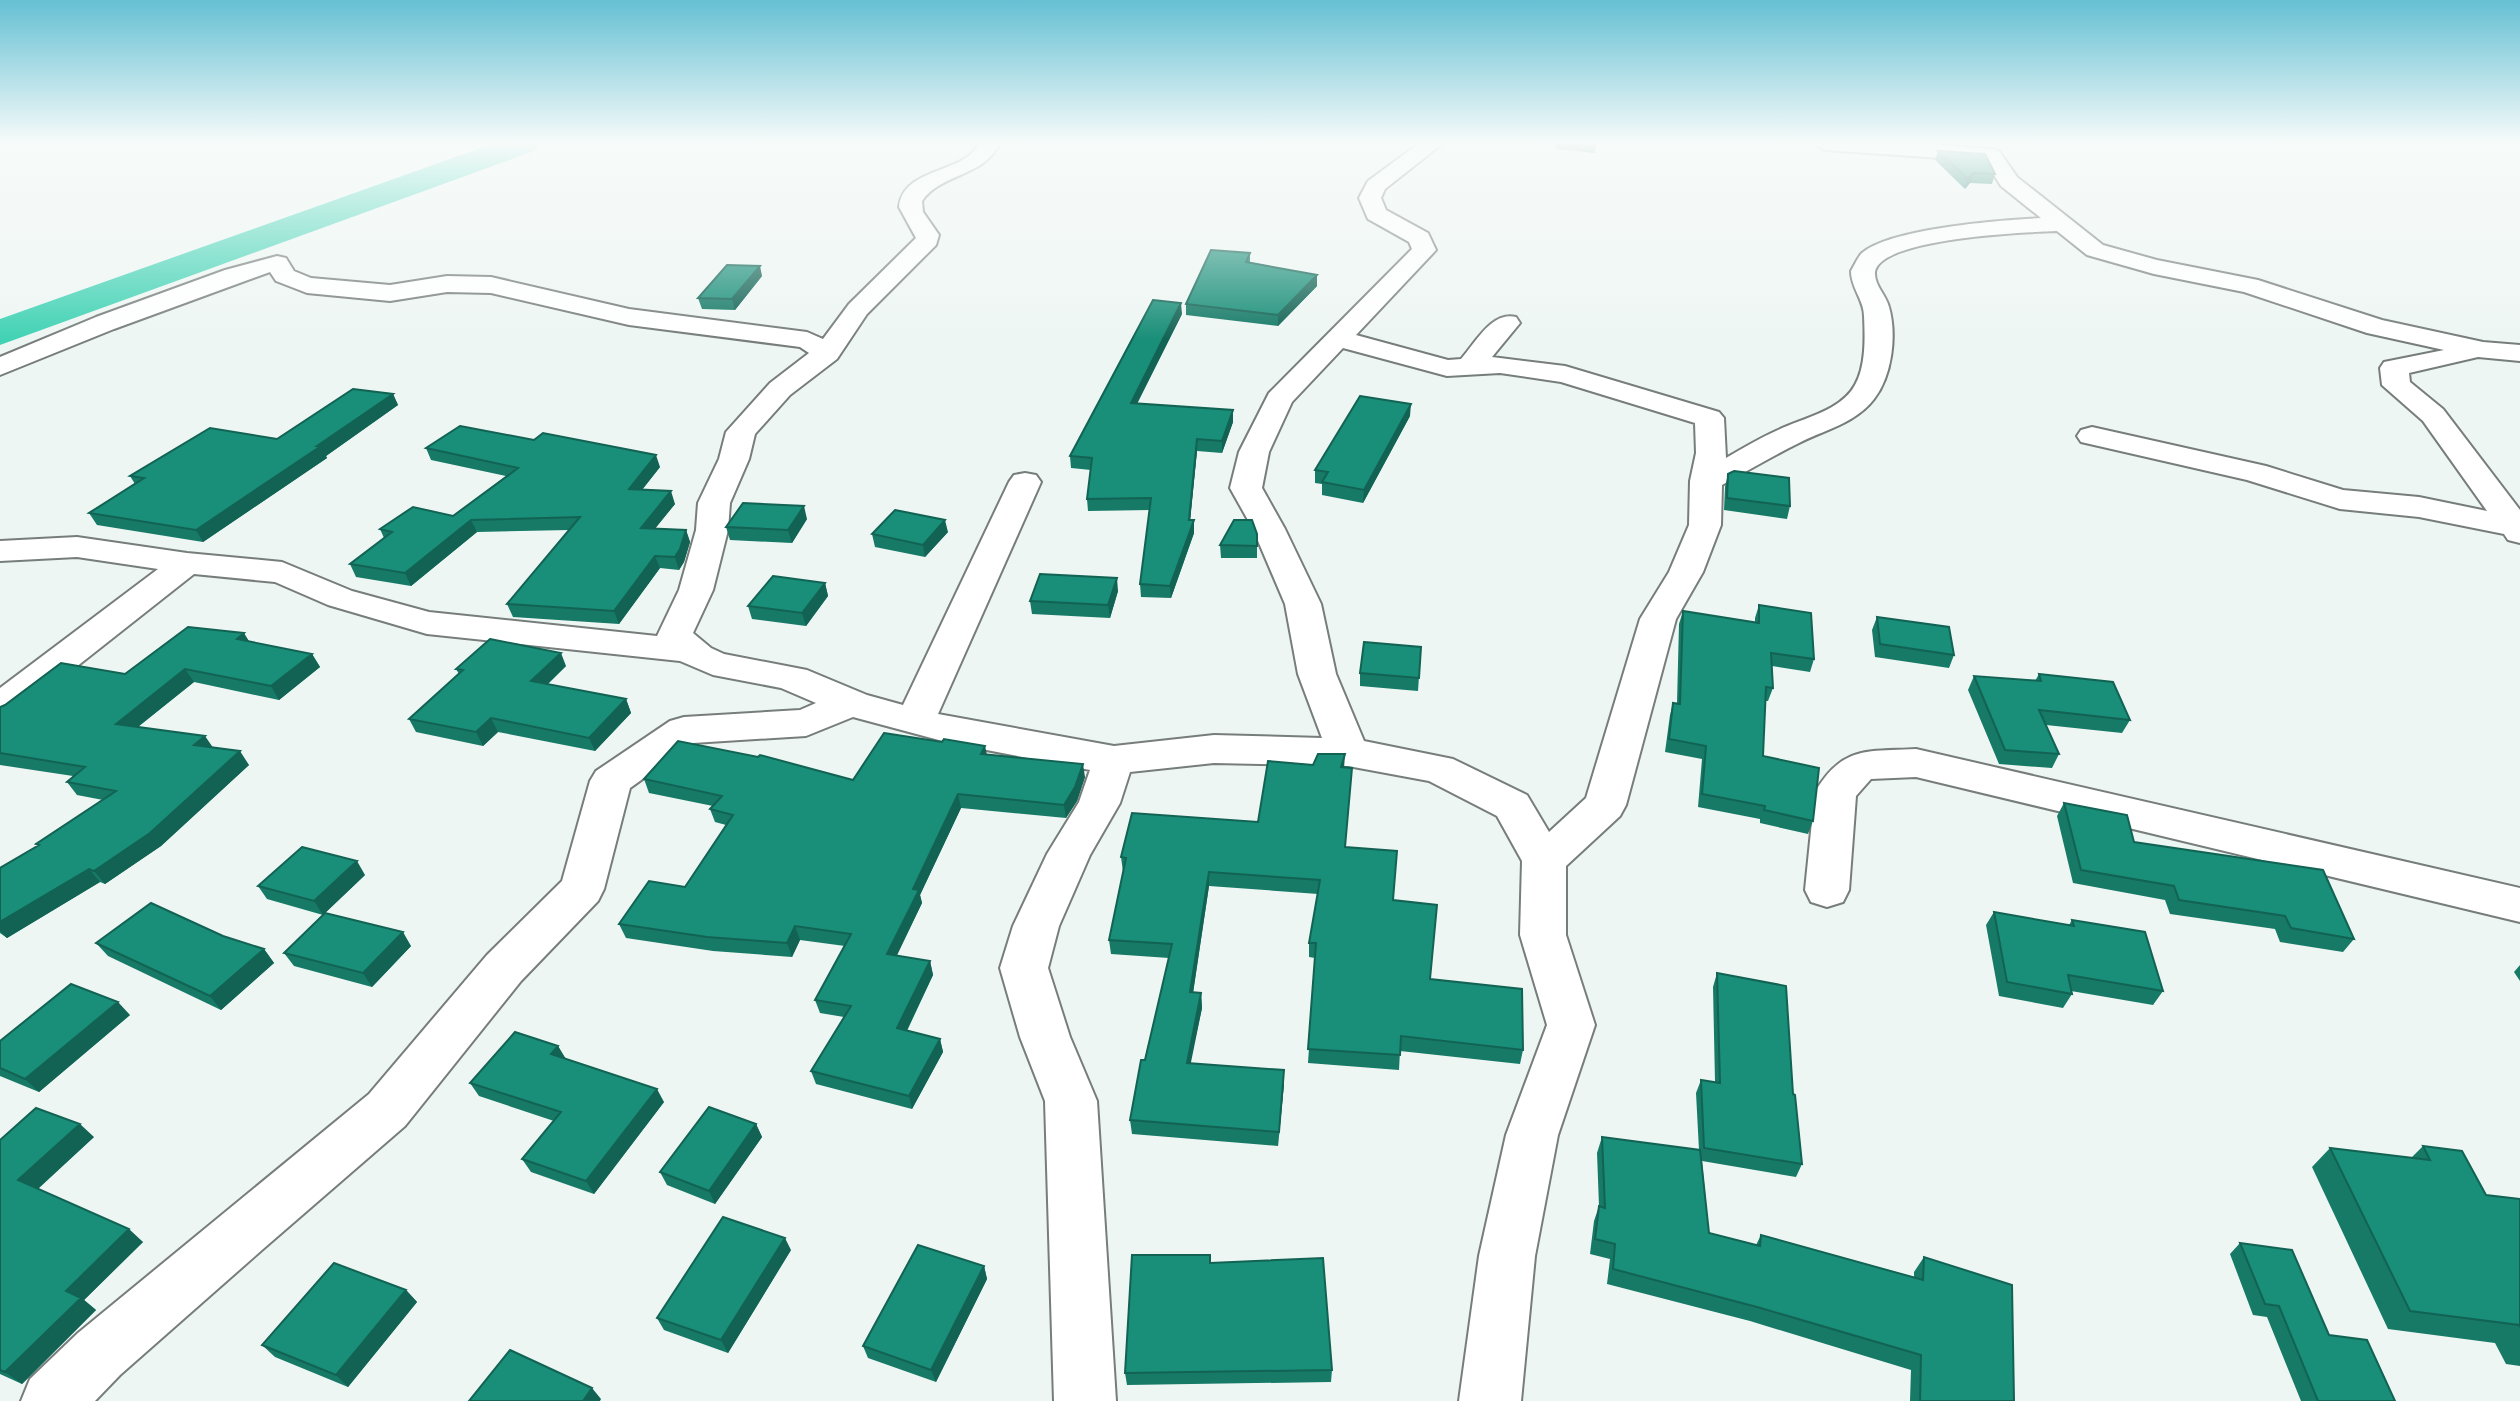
<svg xmlns="http://www.w3.org/2000/svg" width="2520" height="1401" font-family="'DM Sans',sans-serif">
<style>
.lines{fill:none;stroke-linecap:round;stroke-linejoin:round}
.river{fill:#41d2b4;fill-rule:evenodd}
.minor-casing{stroke:#767d7b;stroke-width:4}
.minor{fill:#fff;fill-rule:evenodd}
.wall{fill:#167a67}
.shaded-wall{fill:#126354}
.building{fill:#198e78;stroke:#126354;stroke-width:2}
</style>
<rect width="100%" height="100%" fill="#eef6f3"/>
<g class="lines">
<path class="river" d="M492,144h47l-5,7 -534,194v-26z"/>
<g class="minor-casing">
<path id="minor" d="M979,144h20c-15,33 -58,29 -77,57l1,11 16,23 -3,10 -69,69 -30,45 -47,36 -35,39 -6,25 -19,44 -2,27 -15,60 -20,43 18,15 13,6 83,16 60,25 36,10 106,-223 5,-7 11,-2 11,2 5,7 -103,232 176,32 100,-11 108,3 -24,-64 -13,-70 -32,-75 -23,-41 9,-36 30,-59 143,-144 -3,-7 -41,-23 -9,-21 9,-17 50,-37h24l-57,45 -4,9 5,12 42,23 8,17 -80,85 92,25 13,-1c15,-17 31,-48 55,-42l4,6 -28,34 73,9 154,46 5,6 2,40c17,-10 34,-20 52,-28 25,-12 63,-19 77,-45 11,-19 10,-48 9,-69 0,-16 -13,-28 -13,-45 3,-5 7,-14 11,-18 29,-25 140,-33 179,-35l-40,-32 -16,-25 -160,-11 -10,-6h109l68,5 7,2 18,26 86,68 54,15 101,20 124,40 101,22 37,3v16l-42,-4 -69,16 1,9 33,27 77,101v33l-12,-3 -4,-6 -85,-17 -79,-8 -93,-29 -166,-38 -4,-6 4,-6 11,-3 174,39 77,24 76,7 68,14 -64,-90 -41,-36 -2,-17 4,-6 60,-12 -77,-17 -123,-41 -90,-18 -67,-19 -30,-24c-29,1 -177,7 -182,41 -1,13 11,23 14,35 8,28 3,69 -15,92 -19,25 -51,31 -77,45 -26,13 -50,27 -75,41l-1,40 -18,47 -27,47 -50,186 -6,11 -54,50v69l29,90 -37,110 -23,121 -14,145h-62l20,-145 27,-121 41,-110 -27,-90 2,-74 -25,-45 -68,-35 -81,-15 -134,-3 -84,9 -10,31 -30,52 -31,71 -11,42 22,69 27,64 19,300h-62l-9,-300 -25,-64 -20,-69 13,-42 34,-72 32,-52 11,-32 -140,-27 -97,-26 -47,19 -113,7 -63,45 -26,101 -6,12 -77,80 -116,145 -142,123 -143,126 -25,26h-74l9,-22 48,-46 291,-239 118,-139 75,-74 28,-100 6,-10 74,-50 14,-4 116,-7 16,-7 -35,-15 -68,-13 -33,-14 -253,-27 -99,-29 -53,-23 -81,-8 -180,142 -14,4v-32l158,-119 -81,-12 -77,4v-20l77,-4 110,16 95,9 70,29 77,21 228,24 22,-46 17,-60 2,-27 21,-44 7,-27 44,-49 39,-30 -9,-6 -171,-22 -138,-32 -44,-1 -57,9 -83,-8 -31,-12 -6,-9 -156,57 -114,46v-18l96,-40 129,-47 52,-14 9,2 8,13 17,7 79,7 57,-9 44,1 138,32 178,23 16,7 26,-35 67,-66 -17,-31c4,-40 65,-33 80,-63zM1343,348l104,28 53,-3 61,9 134,41 1,30 -6,28 -1,44 -20,47 -29,47 -54,179 -37,34 -22,-37 -74,-36 -89,-18 -28,-67 -15,-70 -36,-75 -23,-41 7,-36 23,-50z
M1916,749l604,139v34l-604,-145 -45,2 -15,17 -7,94 -6,12 -16,5 -16,-5 -6,-12 10,-98c28,-47 52,-40 101,-43z"/>
</g>
<use href="#minor" class="minor"/>
</g>
<path class="wall" d="M1557,144h39l-1,9 -39,-4z
M1938,151l57,23 -3,10 -22,-1 -5,6 -30,-29z
M1250,253v10l67,12v11l-39,40 -92,-11v-11z
M762,276l-27,34 -33,-1 -4,-11z
M1182,314l-45,89 96,19 -11,31 -25,-2 -7,69h4v13l-23,65 -30,-1 -1,-13 10,-74 -62,1 -1,-12 4,-29 -20,-2 -1,-12z
M393,394l5,11 -72,51 1,2 -124,84 -106,-17 -8,-12 46,-29 -5,-8 147,-37z
M1410,416l-47,87 -41,-8v-11l-7,-1v-13z
M426,448l234,19 -18,23 33,14 -20,24 31,2 4,12 -6,20 -5,8 -19,-2 -41,56 -106,-7 -6,-13 62,-74 -92,2 -66,54 -55,-9 -6,-13 34,-26 -4,-9 73,-13 53,-40 -75,-16z
M1728,474l62,32 -3,13 -63,-9 1,-23z
M807,519l-15,24 -62,-3 -4,-13z
M948,532l-23,25 -50,-10 -3,-13z
M1257,534v24h-36l-1,-13z
M825,583l3,13 -22,30 -54,-7 -4,-13z
M1118,591l-8,27 -78,-4 -2,-13z
M1759,605l55,54 -4,13 -38,-6 1,22 -5,13h-3l-2,55 50,65 -5,13 -48,-11v-4l-62,-12 4,-48 -37,-7 5,-37 3,-12h4l2,-79 4,-13 72,11v-4z
M1877,617l77,38 -5,13 -74,-11 -3,-27z
M250,642l62,12 8,13 -41,33 -85,-18 -56,45 75,21 36,17 -88,81 -56,38 -5,-2 -93,56 -7,-5v-65l38,-22 -2,-2 67,-44 -26,-5 -10,-13 6,-6 -73,-11v-58z
M1421,647l-3,44 -58,-5v-13z
M566,666l-18,18 78,15 5,14 -36,38 -97,-19 -15,14 -67,-14 -7,-13 50,-45 -3,-5z
M2039,674l91,46 -8,13 -76,-8 13,29 -7,14 -53,-4 -31,-74 6,-14 61,5z
M987,755l98,22 -8,24 -11,17 -105,-10 -41,87 2,8 -26,53 34,5 3,14 -26,56 33,8 3,13 -31,57 -96,-25 -5,-13 33,-54 -24,-4 -5,-13 30,-54 -45,-6 -8,17 -79,-6 -87,-13 -7,-14 66,-37 41,-62 -11,-3 -5,-13 3,-3 -64,-13 -5,-14 209,1z
M1344,767l1,80 48,53 37,79 93,71 -3,14 -120,-13 -1,19 -91,-7 7,-105 -6,-1v-14l9,-49 -109,-8 -16,106 8,1 1,15 -12,55 94,21 -6,62 -146,-12 -2,-14 39,-162 -58,-4 -2,-14 14,-68 -2,-15 137,-35z
M2064,803l70,39 220,97 -11,13 -63,-10 -5,-13 -105,-15 -5,-14 -92,-17 -16,-67z
M365,875l-40,38 86,33 -39,41 -78,-21 -10,-13 39,-38 -56,-16 -9,-13z
M1994,912l75,13 3,-5 91,71 -10,14 -82,-14 1,3 -9,14 -64,-12 -13,-71z
M223,936l41,13 10,14 -53,47 -113,-54 -12,-13z
M2520,965v16l-6,-9z
M1717,973l76,121 9,70 -6,13 -94,-16 7,72 47,12 5,-10 153,42v-5l10,-15 90,144h-104l1,-31 -161,-49 -143,-37 3,-25 -20,-5 4,-33 5,-15 -2,-53 5,-16 97,13 -3,-57 5,-13 14,2 -2,-95z
M130,1015l-91,77 -39,-16v-35z
M558,1046l7,13 99,43 -70,92 -63,-22 -9,-13 32,-38 -75,-25 -9,-13z
M756,1124l6,13 -47,67 -48,-19 -7,-13z
M94,1137l-56,52 105,53 -59,58 12,10 -74,74 -22,-10v-234z
M2423,1146l63,49 34,4v167l-14,-2 -11,-21 -107,-14 -76,-162 18,-19 81,10z
M2240,1243l89,92 66,66h-94l-34,-84 -14,-2 -23,-61z
M791,1250l-63,103 -64,-23 -7,-12z
M1210,1263l122,107 -1,12 -204,3 -2,-12z
M984,1266l3,13 -51,103 -68,-24 -5,-12z
M406,1290l11,12 -69,85 -73,-30 -13,-12z"/>
<path class="shaded-wall" d="M1973,173l-3,10 -5,6 3,-10z
M760,266l2,10 -27,34 -3,-11z
M1317,275v11l-39,40v-11z
M1181,303l1,11 -50,100 -1,-11z
M393,394l5,11 -72,51 1,2 -124,84 -7,-12z
M1411,404l-1,12 -47,87 1,-13z
M1233,410v12l-11,31v-12z
M1197,439v12l-8,81 5,-12v13l-23,65 -1,-12 19,-66z
M656,455l4,12 -27,34 -4,-12z
M671,491l4,13 -29,36 -5,-12z
M804,506l3,13 -15,24 -4,-13z
M471,520l6,12 -66,54 -6,-13z
M945,520l3,12 -23,25 -2,-12z
M686,530l4,12 -6,20 -5,8 -4,-13z
M655,556l5,12 -41,56 -5,-13z
M1117,578l1,13 -8,27 -2,-13z
M825,583l3,13 -22,30 -4,-13z
M244,633l8,13 -15,-7z
M561,653l5,13 -29,28 -6,-13z
M312,654l8,13 -41,33 -8,-14z
M185,669l9,13 -69,55 -9,-13z
M626,699l5,14 -36,38 -6,-13z
M491,718l7,14 -15,14 -7,-14z
M205,736l9,13 -20,-4z
M985,746l3,13 -7,-5z
M240,751l9,14 -88,81 -56,38 -11,-13z
M1345,754l-1,15 -3,-2z
M1083,764l2,13 -8,24 -11,17 -2,-13z
M958,794l3,14 -41,87 2,8 -31,65 -4,-14 26,-65z
M357,861l8,14 -42,40 -9,-14z
M89,869l11,13 -93,56 -7,-7v-9z
M1209,872v14l-18,121 -1,-15z
M795,926l5,14 -8,17 -5,-14z
M403,932l8,14 -39,41 -9,-14z
M264,949l10,14 -53,47 -11,-14z
M930,961l3,14 -32,67 -4,-14z
M1201,993l1,15 -14,69 -1,-14z
M118,1002l12,13 -91,77 -14,-13z
M940,1039l3,13 -31,57 -3,-13z
M558,1046l8,13 -15,-5z
M1284,1070v14l-6,62 1,-14z
M657,1089l7,13 -70,92 -8,-13z
M80,1124l14,13 -61,56 -15,-13z
M756,1124l6,13 -47,67 -6,-13z
M129,1229l14,13 -59,58 12,10 -74,74 -17,-12 61,-81z
M785,1238l6,12 -63,103 -7,-13z
M984,1266l3,13 -51,103 -5,-12z
M406,1290l11,12 -69,85 -12,-12z
M592,1388l9,11 -1,2h-17z"/>
<path class="building" d="M1938,151l47,3 10,20 -22,-1 -5,6z
M1211,250l39,3 -4,9 71,13 -39,40 -92,-11z
M727,265l33,1 -28,33 -34,-1z
M1153,300l28,3 -50,100 102,7 -11,31 -25,-2 -8,81h5l-24,66 -30,-2 11,-86 -64,1 5,-41 -22,-2z
M353,389l40,5 -76,52h4l-125,84 -107,-17 55,-35 -14,-2 80,-48 67,11z
M1360,396l51,8 -47,86 -42,-8 6,-10 -13,-2z
M460,426l74,14 9,-7 113,22 -27,34 42,2 -30,37 45,2 -6,19 -5,8 -20,-1 -41,55 -107,-7 73,-87 -109,3 -66,53 -55,-9 42,-32 -12,-3 33,-22 40,9 65,-48 -92,-20z
M1734,471l55,7 1,28 -63,-8 1,-24z
M743,503l61,3 -16,24 -62,-3z
M895,510l50,10 -22,25 -51,-11z
M1234,520h18l5,14v12l-37,-1z
M1040,574l77,4 -9,27 -78,-4z
M773,576l52,7 -23,30 -54,-7z
M1759,605l52,8 3,46 -43,-6 2,35 -7,-1 -3,69 56,12 -6,53 -49,-11 1,-4 -63,-12 4,-48 -37,-7 4,-36 7,1 3,-93 76,12z
M1877,617l72,10 5,28 -74,-11z
M188,627l56,6 -7,6 75,15 -41,32 -86,-17 -69,55 89,12 -11,9 46,6 -90,82 -56,38 -5,-2 -89,53v-54l39,-23 -3,-1 80,-53 -49,-9 18,-15 -85,-14v-46l5,-2 56,-42 64,11z
M490,639l71,14 -30,28 95,18 -37,39 -98,-20 -15,14 -67,-13 54,-49 -7,-1z
M1364,642l57,5 -2,31 -59,-5z
M2039,674l74,8 17,38 -91,-10 20,44 -54,-4 -31,-74 67,5z
M884,733l58,9 2,-3 41,7 -4,8 102,10 -8,23 -11,18 -106,-11 -45,95 6,1 -32,64 43,7 -33,67 43,11 -31,57 -98,-25 40,-65 -36,-6 36,-66 -56,-8 -8,17 -80,-6 -88,-13 30,-43 36,6 48,-72 -23,-6 12,-13 -78,-17 34,-38 80,16 2,-2 93,25z
M1318,754h27l-4,13 11,1 -7,79 52,4 -4,49 44,5 -7,74 92,10 1,61 -122,-14 -1,19 -92,-6 8,-106h-7l11,-63 -111,-8 -19,120 11,1 -14,70 97,7 -5,62 -149,-12 11,-60h4l27,-116 -63,-4 17,-82 -5,-1 11,-44 126,9 10,-61 45,4z
M2064,803l63,12 7,27 189,28 31,69 -63,-11 -6,-12 -106,-16 -5,-14 -93,-16z
M302,847l55,14 -43,40 -56,-15z
M151,903l72,33 41,13 -54,47 -114,-53z
M1994,912l80,14 -2,-6 73,12 18,59 -95,-16 4,19 -65,-12z
M325,913l78,19 -40,41 -79,-20z
M1717,973l69,13 7,108 2,1 7,69 -98,-16 -3,-68 19,3z
M71,984l47,18 -93,77 -25,-11v-27z
M515,1032l43,14 -7,8 106,35 -71,92 -64,-22 39,-47 -91,-29z
M709,1107l47,17 -47,67 -49,-19z
M36,1108l44,16 -62,56 111,49 -63,62 15,7 -76,74 -5,-2v-230z
M1602,1137l98,13 9,83 51,13 1,-11 162,45 1,-23 88,28 2,116h-94l1,-46 -164,-48 -144,-38 2,-25 -20,-5 4,-33 6,2z
M2423,1146l39,5 24,44 34,4v128l-1,-2 -109,-14 -80,-163 100,12z
M723,1217l62,21 -64,102 -64,-22z
M2240,1243l52,7 37,85 38,5 28,61h-77l-39,-95 -14,-2z
M918,1245l66,21 -53,104 -68,-24z
M1132,1255h78v8l113,-5 9,112 -207,3z
M334,1263l72,27 -70,85 -74,-30z
M510,1350l82,38 -9,13h-114z"/>
<linearGradient id="sky" x2="0" y2="1"><stop stop-color="#65c0d3"/><stop offset="0.42" stop-color="#f7fbfa"/><stop offset="1" stop-color="#f7fbfa" stop-opacity="0"/></linearGradient>
<rect width="2520" height="340" fill="url(#sky)"/>
</svg>
